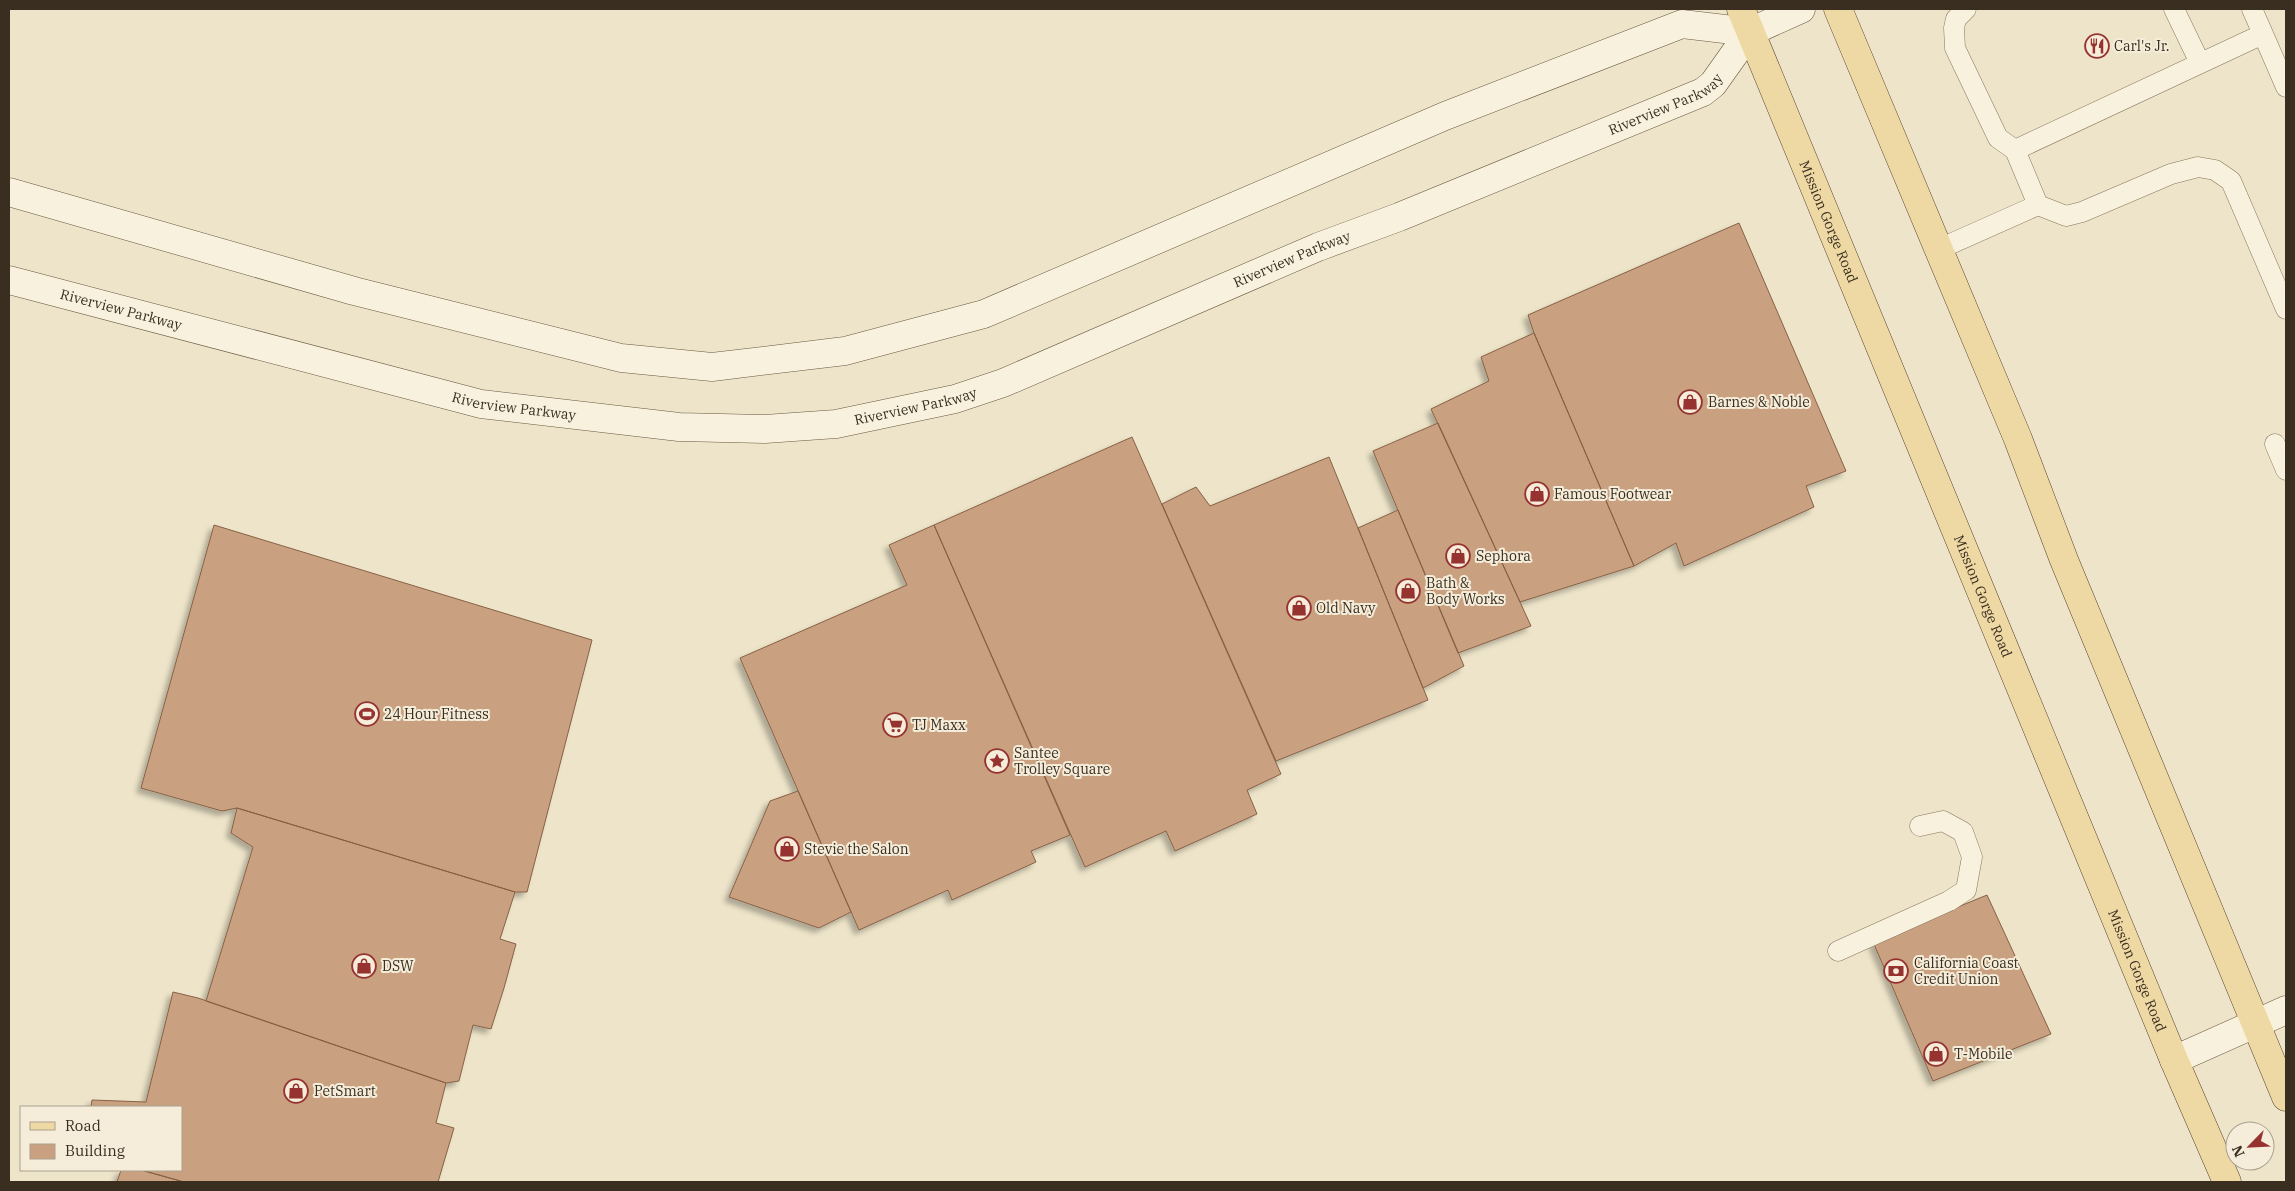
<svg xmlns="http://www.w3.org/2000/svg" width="2295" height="1191" font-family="'IBM Plex Serif',serif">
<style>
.building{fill:#c9a181;stroke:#876145;filter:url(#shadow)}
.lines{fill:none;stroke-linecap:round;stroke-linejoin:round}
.lane-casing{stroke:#89765e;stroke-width:21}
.secondary-casing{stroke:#6b5841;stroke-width:29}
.primary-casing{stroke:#574532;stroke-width:29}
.lane{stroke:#f8f1dd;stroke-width:20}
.secondary{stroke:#f8f1dd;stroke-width:28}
.primary{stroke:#eed9a4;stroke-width:28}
.labels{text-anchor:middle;stroke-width:4;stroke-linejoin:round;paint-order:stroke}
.poi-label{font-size:14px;fill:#3a2e21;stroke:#f5edd9;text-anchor:start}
.street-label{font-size:14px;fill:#3a2e21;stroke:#f5edd9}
</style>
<defs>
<filter id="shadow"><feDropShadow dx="-4.5" dy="4.5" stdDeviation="2.5" flood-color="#0004"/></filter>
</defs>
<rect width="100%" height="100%" fill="#ede4c9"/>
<path class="building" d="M1739,223l107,248 -40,15 8,21 -130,59 -8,-23 -42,23 -100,-233 -6,-18z
M1534,333l100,233 -114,36 -89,-193 58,-28 -8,-24z
M1438,423l93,203 -73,27 -85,-202z
M1132,437l149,337 -34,16 10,24 -82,37 -9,-20 -81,36 -151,-342z
M1329,457l99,243 -152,61 -114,-257 34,-17 14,19z
M1398,510l66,156 -41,22 -65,-160z
M214,525l378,115 -65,252h-12l-278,-84 -15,3 -81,-23z
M934,525l136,310 -39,16 5,11 -84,38 -4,-10 -89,40 -119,-272 167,-73 -18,-40z
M798,791l53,121 -32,16 -90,-31 41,-96z
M237,808l278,84 -15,47 16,5 -12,44 -13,41 -18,-4 -14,56 -13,2 -240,-82 47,-154 -22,-14z
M1987,895l64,139 -118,47 -60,-139z
M173,992l25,6 248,85 -10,40 18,5 -16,54h-254l-43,-12h40v-63h-90l1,-7 54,2z
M121,1170h20l43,12h-67z"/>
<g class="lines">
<g class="lane-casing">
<path id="lane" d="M1966,9l-10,10 -2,9 1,20 43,90 17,12
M2174,9l26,54
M2263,34l23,53
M2038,205l28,11 16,-4 89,-38 27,-7 17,3 16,11 55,128
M1937,250l101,-45 -23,-55 248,-116 -11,-25
M2275,444l11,26
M1838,951l111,-50 17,-11 6,-33 -9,-25 -20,-11 -23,5"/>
</g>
<g class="secondary-casing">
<g id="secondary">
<path d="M9,192l345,99 267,67 91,9 133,-16 139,-37 461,-198 237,-92 68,8"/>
<path id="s1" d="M9,280l472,124 198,23 86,2 71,-5 119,-25 48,-16 315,-136 81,-30 304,-125 10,-8 37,-52 51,-23"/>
<path d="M2174,1060l112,-50"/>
</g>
</g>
<g class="primary-casing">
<g id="primary">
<path id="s2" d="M1741,9l433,1051 53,122"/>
<path d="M1838,9l180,430 46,121 222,537"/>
</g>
</g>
<use href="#lane" class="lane"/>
<use href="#secondary" class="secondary"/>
<use href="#primary" class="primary"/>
</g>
<defs>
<g id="restaurant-ring" transform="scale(1.25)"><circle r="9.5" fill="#f5edd9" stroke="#963331" stroke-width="1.5"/><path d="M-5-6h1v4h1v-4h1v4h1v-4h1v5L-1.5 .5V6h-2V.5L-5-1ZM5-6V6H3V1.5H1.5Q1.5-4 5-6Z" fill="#963331"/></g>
<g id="shop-ring" transform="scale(1.25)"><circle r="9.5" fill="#f5edd9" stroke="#963331" stroke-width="1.5"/><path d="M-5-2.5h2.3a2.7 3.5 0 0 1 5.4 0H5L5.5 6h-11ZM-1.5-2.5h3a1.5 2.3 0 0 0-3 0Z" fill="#963331"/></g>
<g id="stadium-ring" transform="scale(1.25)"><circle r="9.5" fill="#f5edd9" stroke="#963331" stroke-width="1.5"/><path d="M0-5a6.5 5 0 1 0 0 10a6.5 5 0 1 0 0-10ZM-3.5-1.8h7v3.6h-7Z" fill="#963331"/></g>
<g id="supermarket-ring" transform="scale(1.25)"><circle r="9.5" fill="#f5edd9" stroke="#963331" stroke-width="1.5"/><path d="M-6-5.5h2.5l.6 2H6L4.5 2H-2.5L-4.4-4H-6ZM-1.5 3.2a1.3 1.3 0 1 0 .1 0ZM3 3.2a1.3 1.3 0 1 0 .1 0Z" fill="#963331"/></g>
<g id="sight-ring" transform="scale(1.25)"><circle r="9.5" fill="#f5edd9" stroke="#963331" stroke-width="1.5"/><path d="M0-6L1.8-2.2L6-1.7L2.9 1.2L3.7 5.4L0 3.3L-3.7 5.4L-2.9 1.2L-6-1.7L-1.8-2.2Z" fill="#963331"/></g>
<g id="bank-ring" transform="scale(1.25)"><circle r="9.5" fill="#f5edd9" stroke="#963331" stroke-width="1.5"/><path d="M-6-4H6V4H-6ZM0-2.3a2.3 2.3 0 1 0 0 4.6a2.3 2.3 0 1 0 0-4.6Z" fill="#963331"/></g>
</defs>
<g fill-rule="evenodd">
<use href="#restaurant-ring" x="2097" y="46"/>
<use href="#shop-ring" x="1690" y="402"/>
<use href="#shop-ring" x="1537" y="494"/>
<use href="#shop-ring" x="1458" y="556"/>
<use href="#shop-ring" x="1408" y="591"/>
<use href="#shop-ring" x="1299" y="608"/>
<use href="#stadium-ring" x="367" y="714"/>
<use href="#supermarket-ring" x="895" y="725"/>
<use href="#sight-ring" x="997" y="761"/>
<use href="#shop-ring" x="787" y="849"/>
<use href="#shop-ring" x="364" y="966"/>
<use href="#bank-ring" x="1896" y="971"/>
<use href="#shop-ring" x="1936" y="1054"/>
<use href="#shop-ring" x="296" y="1091"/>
</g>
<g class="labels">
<g class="poi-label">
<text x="2114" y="51">Carl's Jr.</text>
<text x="1708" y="407">Barnes &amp; Noble</text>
<text x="1554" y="499">Famous Footwear</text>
<text x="1476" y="561">Sephora</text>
<text x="1426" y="588">Bath &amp;<tspan x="1426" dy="16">Body Works</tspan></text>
<text x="1316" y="613">Old Navy</text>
<text x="384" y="719">24 Hour Fitness</text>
<text x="912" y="730">TJ Maxx</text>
<text x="1014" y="758">Santee<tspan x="1014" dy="16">Trolley Square</tspan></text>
<text x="804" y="854">Stevie the Salon</text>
<text x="1914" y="968">California Coast<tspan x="1914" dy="16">Credit Union</tspan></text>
<text x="382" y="971">DSW</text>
<text x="1954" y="1059">T-Mobile</text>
<text x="314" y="1096">PetSmart</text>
</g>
<g class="street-label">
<text dy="5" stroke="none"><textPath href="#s1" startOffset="1736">Riverview Parkway</textPath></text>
<text dy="5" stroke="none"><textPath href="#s2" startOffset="230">Mission Gorge Road</textPath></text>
<text dy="5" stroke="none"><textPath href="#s1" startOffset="1331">Riverview Parkway</textPath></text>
<text dy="5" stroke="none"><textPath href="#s1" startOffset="116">Riverview Parkway</textPath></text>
<text dy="5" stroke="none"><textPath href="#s1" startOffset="521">Riverview Parkway</textPath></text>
<text dy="5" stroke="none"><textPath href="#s1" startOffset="926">Riverview Parkway</textPath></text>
<text dy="5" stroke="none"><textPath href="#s2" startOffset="635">Mission Gorge Road</textPath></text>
<text dy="5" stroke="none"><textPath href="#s2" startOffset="1040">Mission Gorge Road</textPath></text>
</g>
</g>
<rect width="2295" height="1191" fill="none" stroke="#3a2e21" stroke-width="20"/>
<rect x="20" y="1106" width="162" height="65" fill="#f5edd9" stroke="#aaa18f"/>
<rect x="30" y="1122" width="25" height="8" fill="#eed9a4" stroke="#aaa18f"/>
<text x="65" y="1131" font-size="15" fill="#3a2e21">Road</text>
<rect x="30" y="1144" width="25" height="15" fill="#c9a181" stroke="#aaa18f"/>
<text x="65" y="1156" font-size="15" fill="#3a2e21">Building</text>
<g transform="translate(2250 1146) rotate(246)"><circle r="24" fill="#f5edd9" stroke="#aaa18f"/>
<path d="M0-4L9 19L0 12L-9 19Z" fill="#963331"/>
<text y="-8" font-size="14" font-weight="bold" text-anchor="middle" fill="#3a2e21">N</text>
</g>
</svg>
